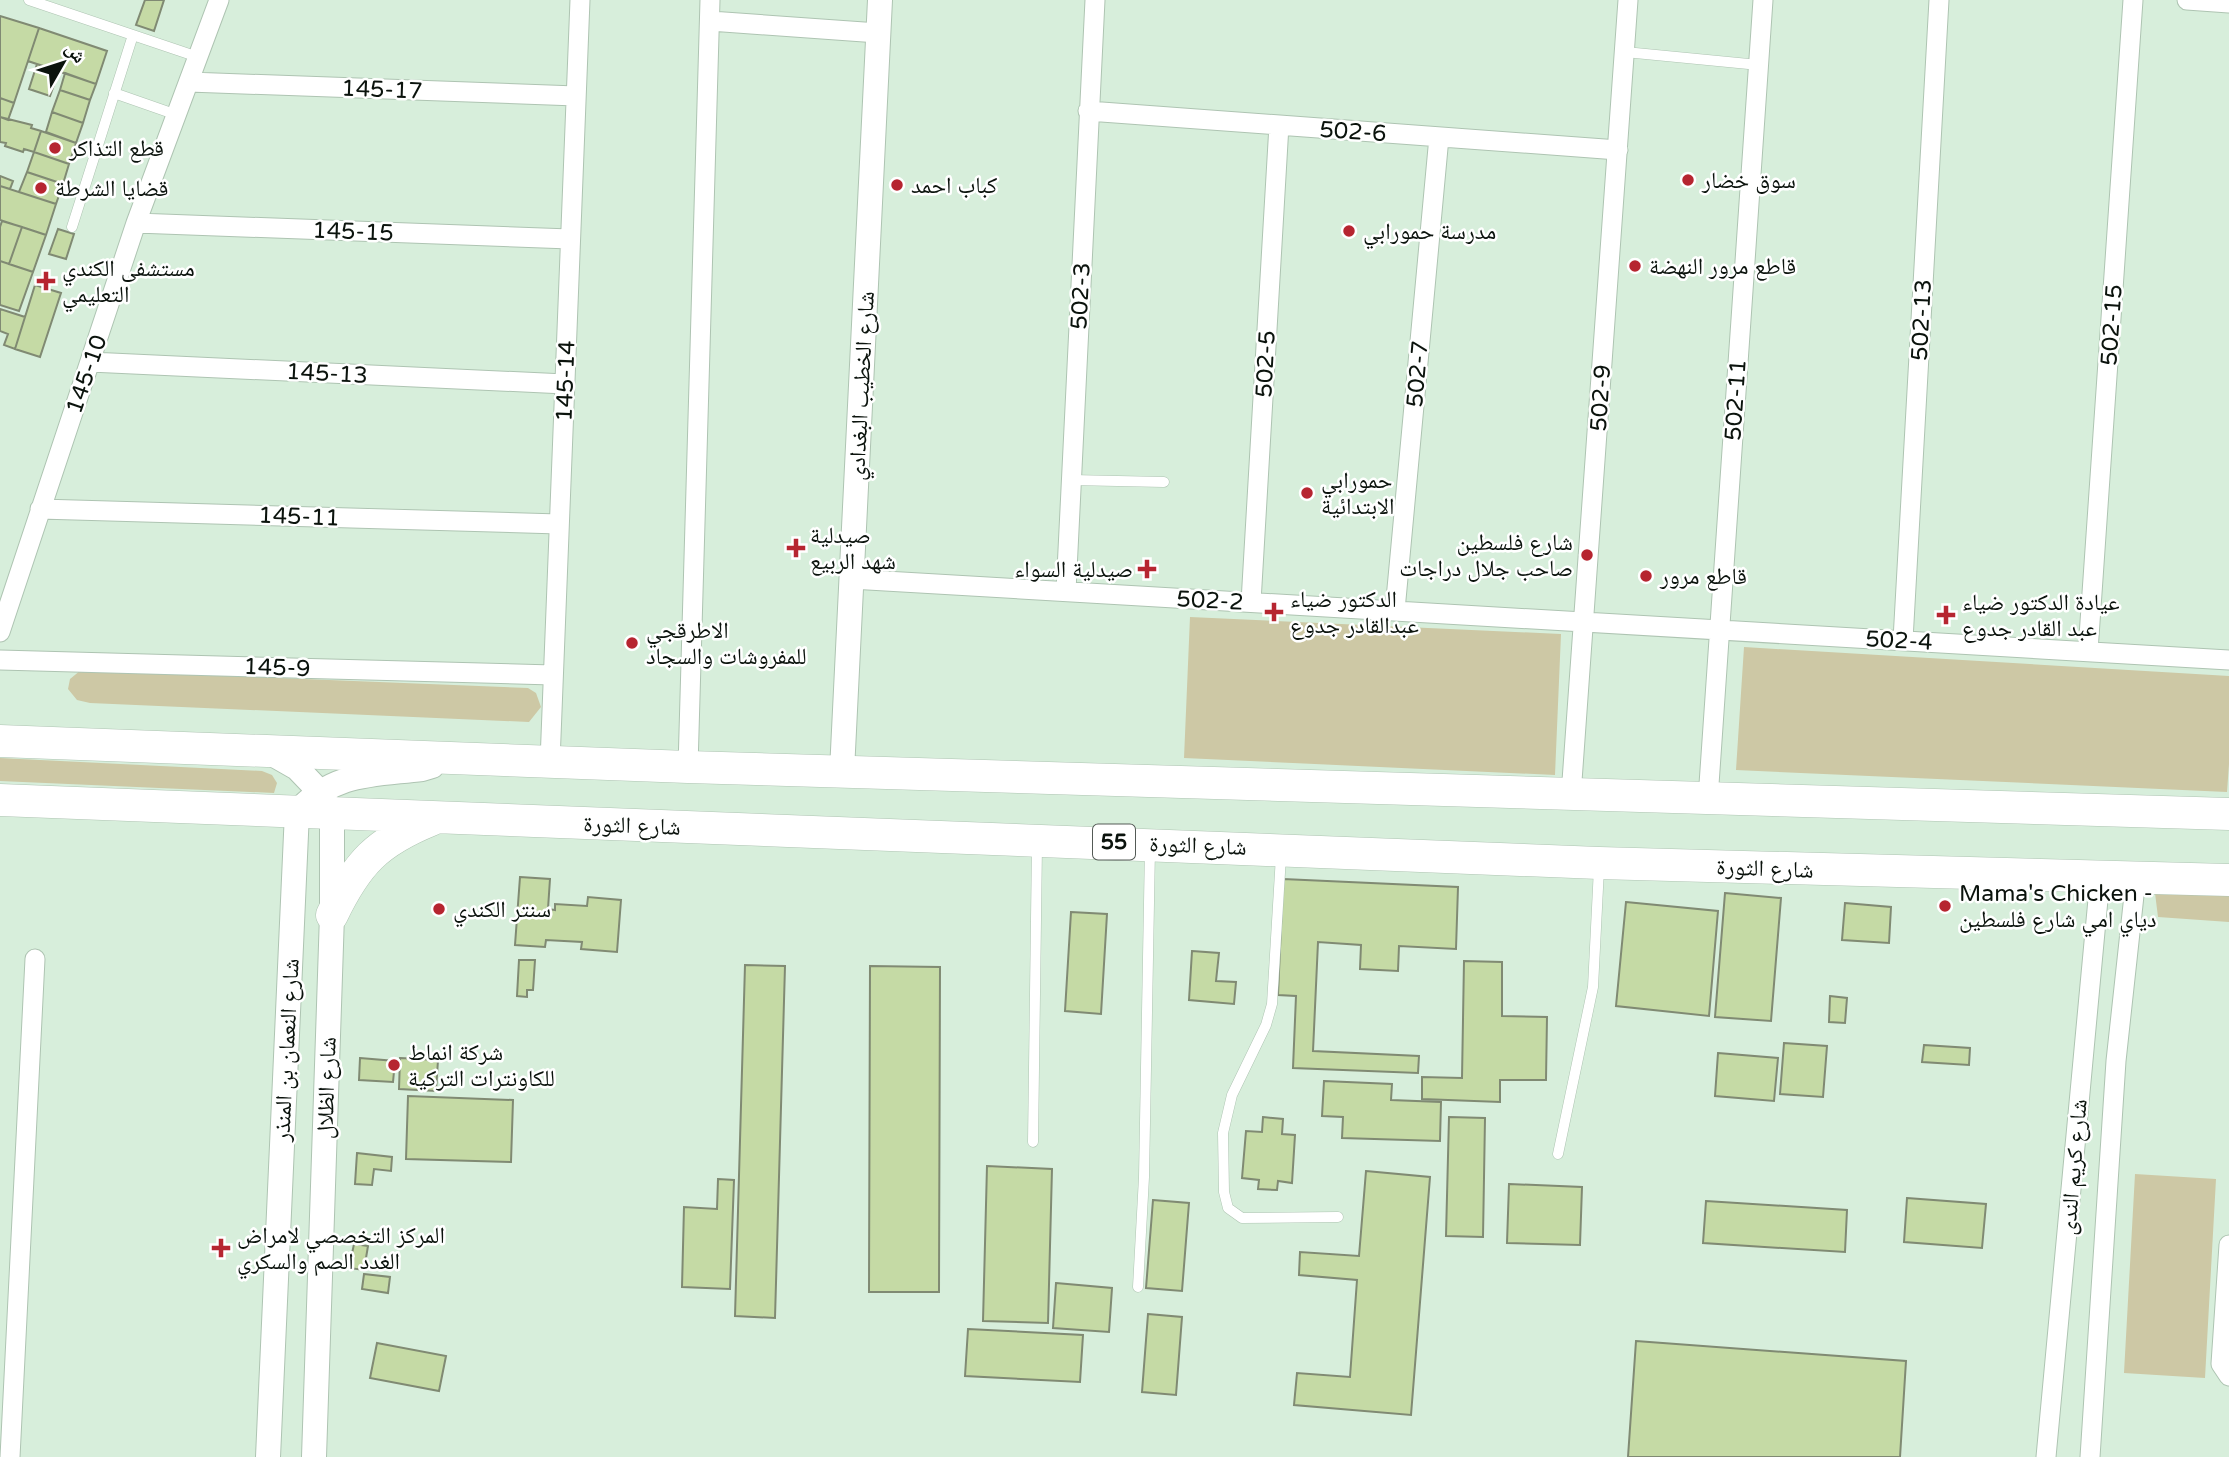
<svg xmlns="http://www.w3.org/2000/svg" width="2229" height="1457" font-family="'Varela Round','Noto Naskh Arabic',sans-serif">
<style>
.green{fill:#cdc8a5}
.building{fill:#c5daa5;stroke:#808a73;stroke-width:2}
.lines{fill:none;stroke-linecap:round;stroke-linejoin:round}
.service-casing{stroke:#aec4b2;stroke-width:11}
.minor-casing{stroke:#aec4b2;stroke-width:21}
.tertiary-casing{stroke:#aec4b2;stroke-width:26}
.primary-casing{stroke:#aec4b2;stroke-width:33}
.service{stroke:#fff;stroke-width:10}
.minor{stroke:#fff;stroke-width:19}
.tertiary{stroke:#fff;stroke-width:24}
.primary{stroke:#fff;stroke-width:32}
.poi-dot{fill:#b62530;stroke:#fff;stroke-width:2.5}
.labels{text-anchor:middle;stroke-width:5;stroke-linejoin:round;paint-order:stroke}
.shield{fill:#fff;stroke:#545a56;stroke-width:2}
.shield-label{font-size:21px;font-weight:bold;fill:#0b130d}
.street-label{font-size:23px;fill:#0b130d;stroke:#fff}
.poi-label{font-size:23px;fill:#0b130d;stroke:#fff;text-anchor:start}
</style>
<rect width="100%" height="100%" fill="#d7eedb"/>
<path class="green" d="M1190,617l371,17 -6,141 -371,-17z
M1744,647l485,29v88l-2,28 -491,-22z
M81,670l447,18 8,5 5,14 -12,15 -439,-19 -13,-3 -9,-11 2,-10z
M0,758l262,13 10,4 5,8 -3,10 -274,-12z
M2155,893l74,3v26l-71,-5z
M2135,1174l81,5 -11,199 -81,-5z"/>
<path class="building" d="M145,0h19l-10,31 -18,-6z
M0,16l39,12 -25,75 -14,-5z
M39,28l68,23 -11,33 -68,-23z
M37,64l22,7 -9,25 -21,-7z
M65,73l31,11 -6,16 -30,-10z
M60,90l30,10 -7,23 -31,-11z
M0,98l14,5 -6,17 -8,-3z
M52,112l31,11 -7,20 -30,-11z
M0,117l32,8 -1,3 10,3 -7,21 -10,-3 -1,3 -18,-6 1,-3 -6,-1z
M41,131l35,12 -7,21 -35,-12z
M34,152l35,12 -6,20 -36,-12z
M27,172l36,12 -7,20 -37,-12z
M0,176l13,5 -3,8 -10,-3z
M0,186l56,18 -10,31 -46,-15z
M2,221l20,6 -13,37 -9,-3v-34z
M22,227l24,8 -13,37 -24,-8z
M58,229l16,5 -8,25 -17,-5z
M0,261l33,11 -14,39 -19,-6z
M35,285l26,8 -21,64 -25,-8z
M0,309l25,8 -10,32 -11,-4 4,-11 -8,-3z
M520,877l30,2 -2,30 7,1v-6l32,2 1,-9 33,3 -4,52 -36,-3 1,-7 -36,-2 -1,7 -30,-2z
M1283,879l175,8 -2,62 -57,-3 -1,25 -38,-2 1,-24 -43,-3 -5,109 106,5 -1,17 -125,-5 3,-72 -18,-1z
M1725,893l56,5 -10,123 -56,-4z
M1626,902l92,9 -9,105 -93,-10z
M1845,903l46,4 -2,36 -47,-3z
M1071,912l36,2 -6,100 -36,-3z
M1192,951l27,2 -3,28 20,1 -2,22 -45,-4z
M519,960h16l-2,30h-6v7l-10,-1z
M1464,961l38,1v54l45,1 -1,63h-46v22l-78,-3v-22l40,1z
M745,965l40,1 -10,352 -40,-2z
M870,966l70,1 -1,325h-70z
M1830,996l17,2 -2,25 -16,-1z
M1784,1043l43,3 -4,51 -43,-3z
M1924,1045l46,3 -1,17 -47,-3z
M1718,1053l60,5 -4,43 -59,-5z
M360,1058l35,3 -2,21 -34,-2z
M400,1058l38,2 -2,31 -37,-2z
M1324,1081l68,3 -1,16 50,2 -1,39 -98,-3 1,-21 -21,-1z
M408,1096l105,4 -2,62 -105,-3z
M1263,1117l20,2 -1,15 13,1 -3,48 -14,-2 -1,9 -19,-1 1,-9 -17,-2 4,-47 16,1z
M1449,1117l36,1 -2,119 -37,-1z
M357,1153l35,4 -1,14 -17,-2 -2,16 -17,-1z
M987,1166l65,3 -4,154 -65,-2z
M1366,1171l64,6 -19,238 -117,-10 3,-32 53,4 7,-97 -58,-5 1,-23 59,4z
M718,1179l16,1 -4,109 -48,-2 2,-80 33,2z
M1509,1184l73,3 -2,58 -73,-2z
M1907,1198l79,6 -4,44 -78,-6z
M1153,1200l36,3 -7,88 -36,-3z
M1706,1201l141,9 -2,42 -142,-9z
M354,1244l14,2 -4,24 -15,-2z
M364,1274l26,3 -2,16 -26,-4z
M1056,1283l56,5 -3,44 -56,-4z
M1148,1314l34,3 -6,78 -34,-3z
M968,1329l115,6 -3,47 -115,-6z
M1636,1341l270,20 -6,96h-272z
M377,1343l69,13 -7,35 -69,-13z"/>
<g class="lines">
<g class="service-casing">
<path id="service" d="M29,0l169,57
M1625,52l134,13
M114,93l63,22
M72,227l61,-192
M1071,480l93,2
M1281,856l-9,148 -6,21 -34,70 -9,38 1,59 4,16 14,10 96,-1
M1033,1142l4,-297
M1558,1154l35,-167 6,-119
M1138,1287l6,-110 6,-329"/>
</g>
<g class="minor-casing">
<path id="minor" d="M2187,0l42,3
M710,21l168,12
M189,82l387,14
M1088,111l530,39
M136,223l434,16
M90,362l475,22
M40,509l519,15
M851,579l1378,81
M1066,591l29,-591
M1251,602l28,-477
M1395,610l44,-473
M0,632l136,-409 83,-223
M1903,640l36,-640
M2088,651l45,-651
M0,660l553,15
M550,762l30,-762
M688,767l22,-767
M1571,795l57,-795
M1708,799l55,-799
M2229,1245l-8,119 8,12
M10,1457l25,-498
M2046,1457l54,-579
M2090,1457l26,-396 20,-184"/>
</g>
<g class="tertiary-casing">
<path id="tertiary" d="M269,752l28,16 22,23 13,22v102l-18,542
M842,771l38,-771
M268,1457l29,-645c37,-40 76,-37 125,-43l10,-3"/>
</g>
<g class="primary-casing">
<path id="primary" d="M0,741l688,26 1541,47
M0,800l1599,63 630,17
M332,915c25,-52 45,-73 99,-95"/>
</g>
<use href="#service" class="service"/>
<use href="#minor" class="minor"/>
<use href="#tertiary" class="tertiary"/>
<use href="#primary" class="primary"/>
</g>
<g class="poi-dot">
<circle cx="55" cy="148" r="7"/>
<circle cx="1688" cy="180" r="7"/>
<circle cx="897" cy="185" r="7"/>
<circle cx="41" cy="188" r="7"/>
<circle cx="1349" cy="231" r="7"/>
<circle cx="1635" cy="266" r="7"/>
<path d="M42.5 270.5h7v7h7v7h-7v7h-7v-7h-7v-7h7z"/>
<circle cx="1307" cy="493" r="7"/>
<path d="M792.5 537.5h7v7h7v7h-7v7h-7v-7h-7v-7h7z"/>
<circle cx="1587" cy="555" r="7"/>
<path d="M1143.5 558.5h7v7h7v7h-7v7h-7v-7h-7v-7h7z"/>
<circle cx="1646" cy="576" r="7"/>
<path d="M1270.5 601.5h7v7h7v7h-7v7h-7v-7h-7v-7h7z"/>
<path d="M1942.5 604.5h7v7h7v7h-7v7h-7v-7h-7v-7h7z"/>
<circle cx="632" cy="643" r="7"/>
<circle cx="1945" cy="906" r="7"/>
<circle cx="439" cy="909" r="7"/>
<circle cx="394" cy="1065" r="7"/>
<path d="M217.5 1237.5h7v7h7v7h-7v7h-7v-7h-7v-7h7z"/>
</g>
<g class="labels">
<rect class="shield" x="1093" y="824.5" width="42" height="35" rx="5"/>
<g class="shield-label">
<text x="1114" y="849">55</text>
</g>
<g class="street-label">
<text transform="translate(382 89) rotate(2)" y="8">145-17</text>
<text transform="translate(1353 131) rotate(4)" y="8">502-6</text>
<text transform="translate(353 231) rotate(2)" y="8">145-15</text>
<text transform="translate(1080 296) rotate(-87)" y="8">502-3</text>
<text transform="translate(1921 320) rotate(-87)" y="8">502-13</text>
<text transform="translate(2111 325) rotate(-86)" y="8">502-15</text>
<text transform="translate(1265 364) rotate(-87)" y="8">502-5</text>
<text transform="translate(327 373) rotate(3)" y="8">145-13</text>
<text transform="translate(86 374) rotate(-71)" y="8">145-10</text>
<text transform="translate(1417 374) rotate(-85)" y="8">502-7</text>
<text transform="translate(565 381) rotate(-88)" y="8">145-14</text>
<text transform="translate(861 386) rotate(-87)" y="8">شارع الخطيب البغدادي</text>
<text transform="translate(1600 398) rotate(-86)" y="8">502-9</text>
<text transform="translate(1735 400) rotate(-86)" y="8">502-11</text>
<text transform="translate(299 516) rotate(2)" y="8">145-11</text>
<text transform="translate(1210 600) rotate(3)" y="8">502-2</text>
<text transform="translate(1899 640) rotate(3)" y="8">502-4</text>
<text transform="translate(277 667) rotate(2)" y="8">145-9</text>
<text transform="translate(632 825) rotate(2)" y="8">شارع الثورة</text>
<text transform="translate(1198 845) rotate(2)" y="8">شارع الثورة</text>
<text transform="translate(1765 868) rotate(2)" y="8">شارع الثورة</text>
<text transform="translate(286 1050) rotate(-87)" y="8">شارع النعمان بن المنذر</text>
<text transform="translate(326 1088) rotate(-88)" y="8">شارع الظلال</text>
<text transform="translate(2073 1167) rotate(-85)" y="8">شارع كريم الندى</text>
</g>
<g class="poi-label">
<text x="69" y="156">قطع التذاكر</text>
<text x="1702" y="188">سوق خضار</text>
<text x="911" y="193">كباب احمد</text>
<text x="55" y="196">قضايا الشرطة</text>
<text x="1363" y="239">مدرسة حمورابي</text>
<text x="1649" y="274">قاطع مرور النهضة</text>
<text x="62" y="276">مستشفى الكندي<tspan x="62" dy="26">التعليمي</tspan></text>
<text x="1321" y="488">حمورابي<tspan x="1321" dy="26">الابتدائية</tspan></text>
<text x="810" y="543">صيدلية<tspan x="810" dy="26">شهد الربيع</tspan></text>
<text x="1573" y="550" text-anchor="end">شارع فلسطين<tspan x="1573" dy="26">صاحب جلال دراجات</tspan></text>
<text x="1133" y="577" text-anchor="end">صيدلية السواء</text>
<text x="1660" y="584">قاطع مرور</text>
<text x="1290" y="607">الدكتور ضياء<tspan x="1290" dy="26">عبدالقادر جدوع</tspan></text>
<text x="1962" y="610">عيادة الدكتور ضياء<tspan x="1962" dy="26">عبد القادر جدوع</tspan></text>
<text x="646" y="638">الاطرقجي<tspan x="646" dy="26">للمفروشات والسجاد</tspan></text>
<text x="1959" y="901">Mama's Chicken -<tspan x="1959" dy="26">دياي امي شارع فلسطين</tspan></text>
<text x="453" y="917">سنتر الكندي</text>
<text x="408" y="1060">شركة انماط<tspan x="408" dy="26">للكاونترات التركية</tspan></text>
<text x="237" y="1243">المركز التخصصي لامراض<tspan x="237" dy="26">الغدد الصم والسكري</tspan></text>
</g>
</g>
<g transform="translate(63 63) rotate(51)" stroke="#ffffff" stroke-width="5" paint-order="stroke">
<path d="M0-5L12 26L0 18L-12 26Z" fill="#0b130d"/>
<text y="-10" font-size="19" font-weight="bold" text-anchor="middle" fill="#0b130d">ش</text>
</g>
</svg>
